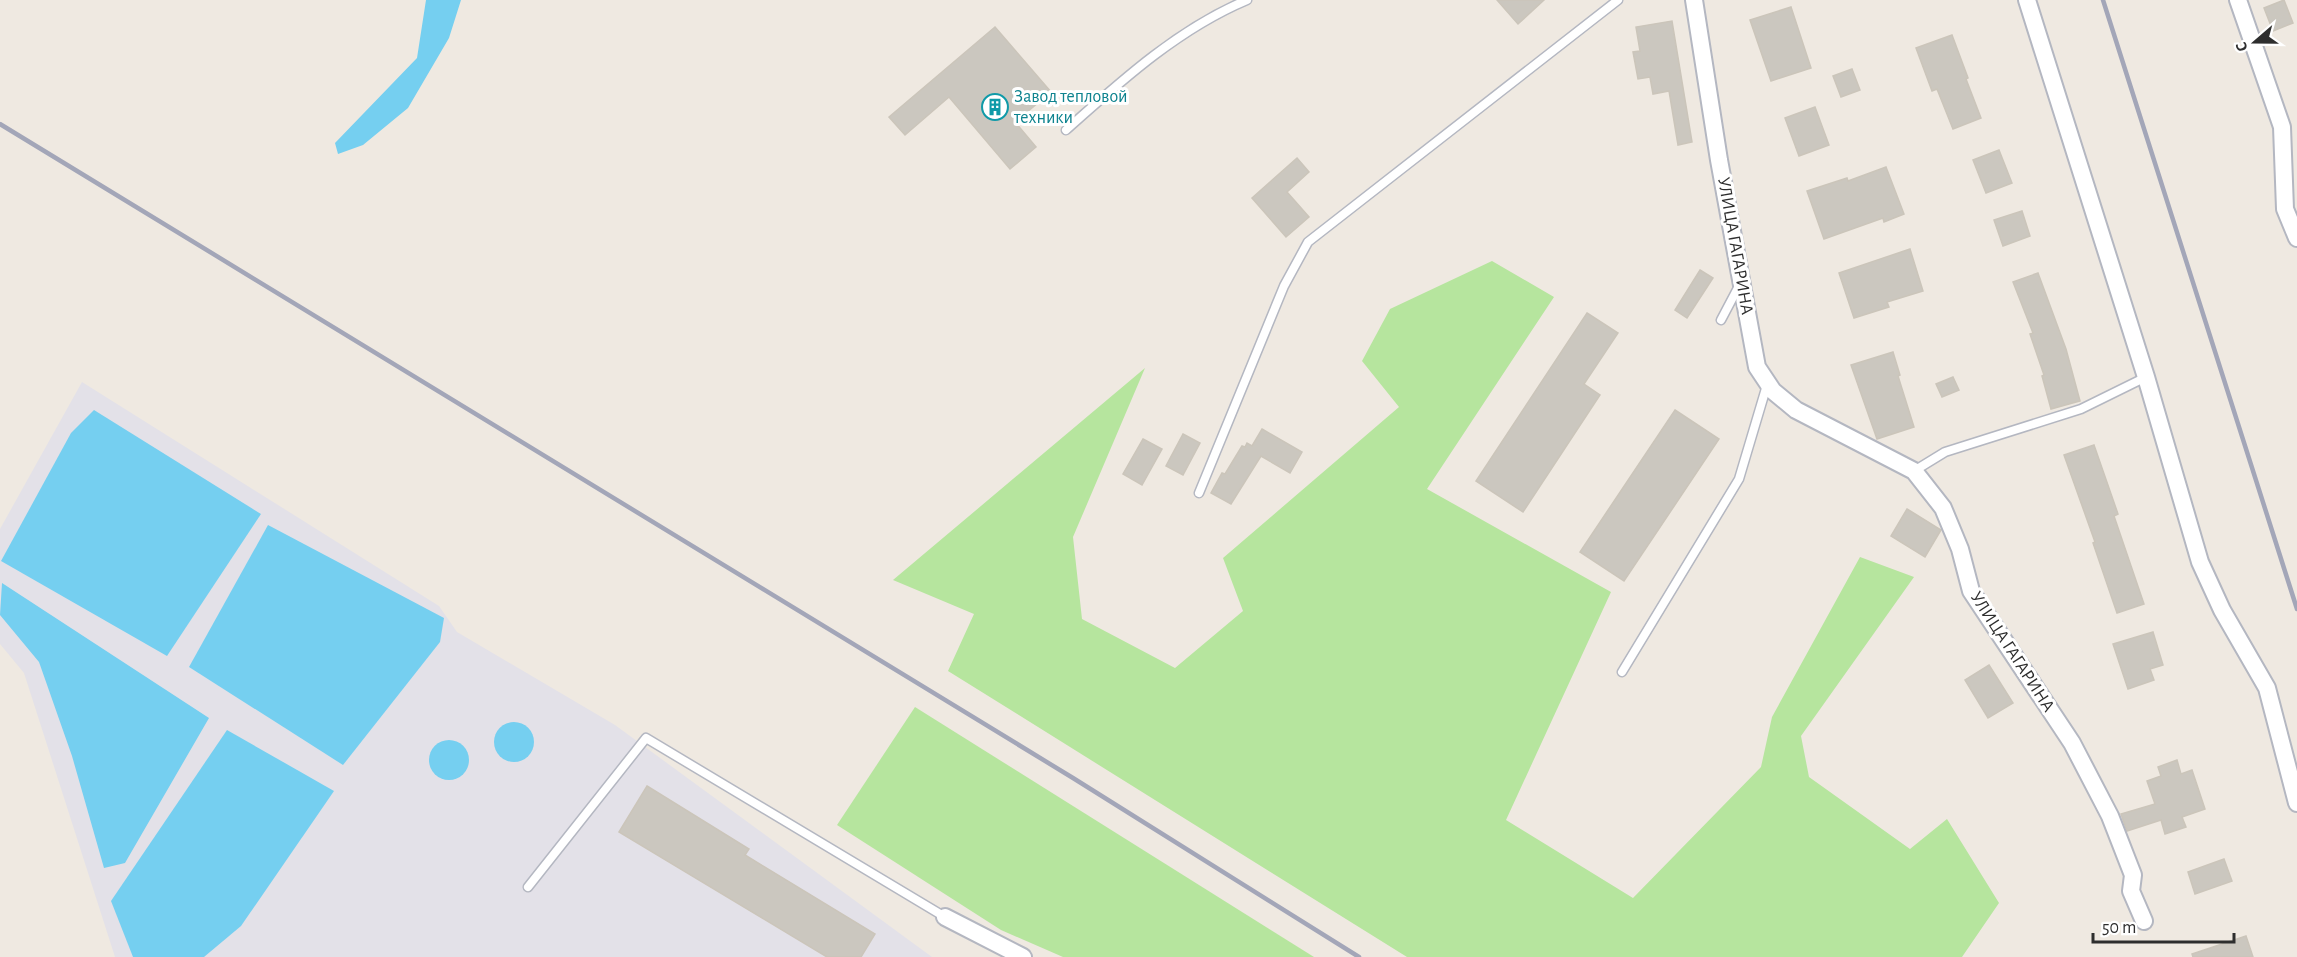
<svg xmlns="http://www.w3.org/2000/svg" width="2297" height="957" viewBox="0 0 2297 957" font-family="'Alegreya Sans',sans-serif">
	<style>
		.industrial { fill: #e3e1e8 }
		.green { fill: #b6e59e }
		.water { fill: #75cff0 }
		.building { fill: #cbc7bf; stroke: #cbc5ba; stroke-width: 1.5 }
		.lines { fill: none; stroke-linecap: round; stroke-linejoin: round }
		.lane-casing { stroke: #b4b7c1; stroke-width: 11 }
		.street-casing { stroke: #b4b7c1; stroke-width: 20 }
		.lane { stroke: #fff; stroke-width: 8 }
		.street { stroke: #fff; stroke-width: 16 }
		.rail { stroke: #a3a6b8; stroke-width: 4.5 }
		.labels { text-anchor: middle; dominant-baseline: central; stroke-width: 6; stroke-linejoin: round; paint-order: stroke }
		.culture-label { font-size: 18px; fill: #0d838f; stroke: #fff; text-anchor: start }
		.street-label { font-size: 18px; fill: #2e2e2e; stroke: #fff }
	</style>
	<rect width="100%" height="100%" fill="#efe9e1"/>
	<!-- industrial -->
	<path class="industrial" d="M82 382 439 606 457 632 615 725 932 957H115L24 673 0 644V529Z"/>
	<!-- green -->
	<g class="green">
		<path d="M1492 261 1554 297 1427 489 1611 592 1506 820 1633 898 1761 767 1772 717 1860 557 1914 577 1801 736 1809 777 1910 849 1947 819 1999 903 1962 957H1407L948 671 974 614 893 580 1145 368 1073 537 1082 619 1175 668 1243 611 1223 558 1399 407 1362 361 1390 309Z"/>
		<path d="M915 707 1314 957H1063L1001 930 837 825Z"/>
	</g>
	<!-- water -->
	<g class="water">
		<path d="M426 0H461L449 38 408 108 363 145 338 154 335 143 417 58Z"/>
		<path d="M94 410 261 514 167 656 1 561 71 433Z"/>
		<path d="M268 525 444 618 440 642 343 765 189 667Z"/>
		<path d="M2 583 209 718 125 863 104 868 72 756 39 662 0 615Z"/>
		<circle cx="514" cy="742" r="20"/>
		<path d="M227 730 334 791 241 926 204 957H133L111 901Z"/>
		<circle cx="449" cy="760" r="20"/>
	</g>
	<!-- building -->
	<g class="building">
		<path d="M1497 0H1544L1518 24Z"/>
		<path d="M2284 0 2293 23 2273 31 2264 8Z"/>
		<path d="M1791 7 1811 68 1771 81 1750 20Z"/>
		<path d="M1672 21 1692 142 1678 145 1669 91 1653 94 1650 77 1638 79 1633 52 1640 51 1636 27Z"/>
		<path d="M995 27 1051 92 1015 122 1036 147 1010 169 949 97 905 135 889 117Z"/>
		<path d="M1952 35 1968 78 1966 79 1981 118 1953 129 1937 89 1932 91 1916 48Z"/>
		<path d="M1852 69 1860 90 1841 97 1833 76Z"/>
		<path d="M1815 107 1829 145 1799 156 1785 118Z"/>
		<path d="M1999 150 2012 183 1986 193 1973 160Z"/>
		<path d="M1297 158 1309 172 1287 192 1309 217 1286 237 1252 198Z"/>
		<path d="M1886 167 1904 214 1884 222 1883 218 1824 239 1807 191 1847 178 1848 181Z"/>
		<path d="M2022 211 2030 236 2003 246 1994 220Z"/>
		<path d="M1910 249 1923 291 1887 302 1889 307 1854 318 1839 273Z"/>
		<path d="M1700 270 1713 278 1687 318 1675 310Z"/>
		<path d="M2038 273 2066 349 2080 401 2051 409 2042 376 2044 375 2030 334 2033 333 2013 282Z"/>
		<path d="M1587 313 1618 333 1584 384 1600 395 1523 512 1476 481Z"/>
		<path d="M1893 352 1900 375 1898 376 1914 427 1877 439 1851 365Z"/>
		<path d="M1953 377 1959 390 1942 397 1936 384Z"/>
		<path d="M1675 410 1719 439 1624 581 1580 552Z"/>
		<path d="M1262 429 1302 452 1290 473 1261 456 1231 504 1211 493 1222 473 1225 474 1242 446 1245 447 1247 443 1252 446Z"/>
		<path d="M1183 434 1200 443 1183 475 1166 466Z"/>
		<path d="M1143 439 1162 449 1142 485 1123 474Z"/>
		<path d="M2094 445 2118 514 2114 516 2144 604 2117 613 2093 543 2095 542 2064 455Z"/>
		<path d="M1907 509 1941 530 1925 557 1891 536Z"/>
		<path d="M2153 632 2163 665 2150 669 2154 680 2128 689 2113 644Z"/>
		<path d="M1989 665 2013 703 1988 718 1965 680Z"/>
		<path d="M2177 760 2181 774 2192 770 2205 809 2182 817 2186 827 2165 834 2161 820 2127 831 2121 814 2155 804 2147 781 2161 776 2158 767Z"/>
		<path d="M647 786 749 849 745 855 875 934 861 957H827L619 832Z"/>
		<path d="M2224 859 2232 881 2195 894 2188 872Z"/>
		<path d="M2246 936 2253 957H2193L2192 954Z"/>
	</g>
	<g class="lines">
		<defs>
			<g id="lane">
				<path d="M1066 130C1121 81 1178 29 1247 0"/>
				<path d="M1721 320 1740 284"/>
				<path d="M1914 471 1945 452 2081 409 2146 377"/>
				<path d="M1199 493 1284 286 1308 242 1618 0"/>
				<path d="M1622 672 1739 479 1767 385"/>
				<path d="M528 887 646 738 945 917"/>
			</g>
			<g id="street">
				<path d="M1694 0 1719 160 1757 367 1773 391 1796 410 1914 471 1943 508 1960 549 1971 591 2072 743 2110 816 2133 875 2131 891 2144 921"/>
				<path d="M2027 0 2146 377 2200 562 2222 610 2267 688 2297 803"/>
				<path d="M2238 0 2282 127 2285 209 2297 238"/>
				<path d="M945 917 1023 957"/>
			</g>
		</defs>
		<!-- lane casing -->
		<use href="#lane" class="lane-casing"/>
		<!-- street casing -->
		<use href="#street" class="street-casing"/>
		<!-- lane -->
		<use href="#lane" class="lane"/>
		<!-- street -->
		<use href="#street" class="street"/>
		<!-- rail -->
		<g class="rail">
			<path d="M2103 0 2297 609"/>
			<path d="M0 124 1073 778 1359 957"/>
		</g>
	</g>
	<!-- icons -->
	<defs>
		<symbol id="building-ring" viewBox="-11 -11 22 22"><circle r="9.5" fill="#fff" stroke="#0f9aa8" stroke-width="1.5"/><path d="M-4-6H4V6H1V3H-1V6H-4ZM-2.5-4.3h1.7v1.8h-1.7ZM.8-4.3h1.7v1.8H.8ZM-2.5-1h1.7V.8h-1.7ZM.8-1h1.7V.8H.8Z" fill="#0f9aa8"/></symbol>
	</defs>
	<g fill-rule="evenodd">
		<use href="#building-ring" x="980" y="92" width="30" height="30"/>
	</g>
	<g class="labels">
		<!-- culture labels -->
		<g class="culture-label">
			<text x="1014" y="97">Завод тепловой<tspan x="1014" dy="21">техники</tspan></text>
		</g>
		<!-- street labels -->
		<g class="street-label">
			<text transform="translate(1735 246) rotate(80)">УЛИЦА ГАГАРИНА</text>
			<text transform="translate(2012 652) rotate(57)">УЛИЦА ГАГАРИНА</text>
		</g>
	</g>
	<!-- north arrow -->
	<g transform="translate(2255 42) rotate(250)" stroke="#ffffff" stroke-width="4.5" paint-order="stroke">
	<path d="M0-4.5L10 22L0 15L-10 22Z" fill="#2e2e2e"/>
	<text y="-9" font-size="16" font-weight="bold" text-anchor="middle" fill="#2e2e2e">С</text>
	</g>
	<!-- scale -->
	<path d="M2093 933v9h141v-9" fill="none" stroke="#2e2e2e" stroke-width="3"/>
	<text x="2102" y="933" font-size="18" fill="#2e2e2e" stroke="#ffffff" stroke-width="4.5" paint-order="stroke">50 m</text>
</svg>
